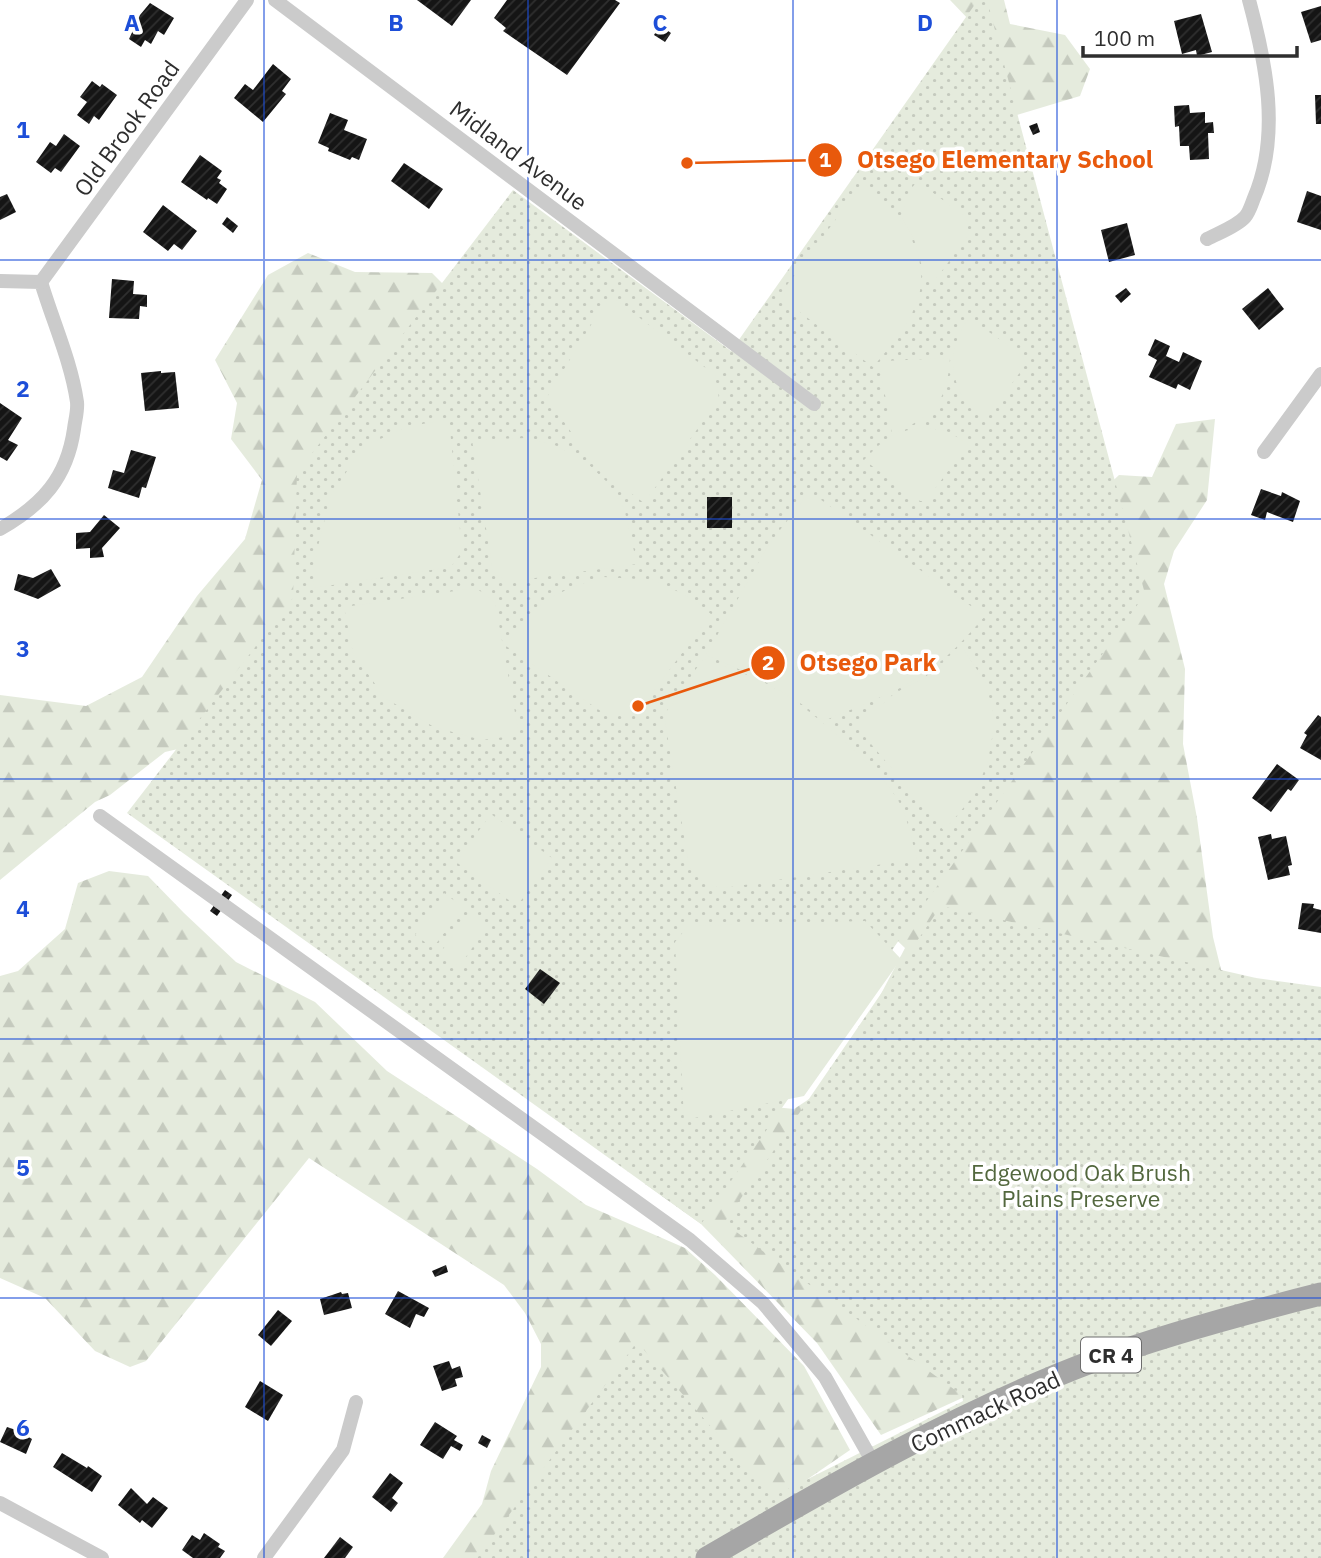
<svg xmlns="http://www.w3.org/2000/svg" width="1321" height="1558" viewBox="0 0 1321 1558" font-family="'IBM Plex Sans',sans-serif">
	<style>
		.forest { fill: url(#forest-firs) }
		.park { fill: url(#park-dots) }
		.pitch { fill: #e5ebdd }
		.building { fill: url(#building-hatch) }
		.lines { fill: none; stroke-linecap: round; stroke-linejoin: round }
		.street { stroke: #cbcbcb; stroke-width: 14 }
		.primary { stroke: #a6a6a6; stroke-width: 23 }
		.grid { fill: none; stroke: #1d4ed8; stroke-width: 2; stroke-opacity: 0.55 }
		.labels { text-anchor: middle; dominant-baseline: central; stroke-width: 7; stroke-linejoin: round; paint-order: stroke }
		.shield { fill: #fff; stroke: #6d6d6d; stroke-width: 2 }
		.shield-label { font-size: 21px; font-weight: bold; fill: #2e2e2e }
		.street-label { font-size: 23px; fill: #2e2e2e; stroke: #fff }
		.park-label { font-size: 23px; fill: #53683e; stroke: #fff }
		.grid-label { font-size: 23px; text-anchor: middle; font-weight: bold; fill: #1d4ed8; stroke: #fff; stroke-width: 7; stroke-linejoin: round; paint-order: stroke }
		.leader { fill: none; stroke: #e8590c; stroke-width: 2.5 }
		.callout-dot { fill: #e8590c; stroke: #fff; stroke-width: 2.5 }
		.mark-label { font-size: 21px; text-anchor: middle; font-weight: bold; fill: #fff }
		.callout-label { font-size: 24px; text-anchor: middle; font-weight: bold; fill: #e8590c; stroke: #fff; stroke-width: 7; stroke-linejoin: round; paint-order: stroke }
	</style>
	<defs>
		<pattern id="forest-firs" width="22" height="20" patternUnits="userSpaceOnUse" patternTransform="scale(1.75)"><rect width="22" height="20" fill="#e5ebdd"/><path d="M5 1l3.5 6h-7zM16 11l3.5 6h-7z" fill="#c5cabe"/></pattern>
		<pattern id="park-dots" width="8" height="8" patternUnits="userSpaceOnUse" patternTransform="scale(1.75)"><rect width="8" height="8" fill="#e5ebdd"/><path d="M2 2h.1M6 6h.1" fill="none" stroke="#c5cabe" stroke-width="1.8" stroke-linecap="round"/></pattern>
		<pattern id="building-hatch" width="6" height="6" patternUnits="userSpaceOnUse" patternTransform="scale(1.75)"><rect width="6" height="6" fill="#151515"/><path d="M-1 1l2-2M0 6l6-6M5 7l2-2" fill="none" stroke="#2f2f2f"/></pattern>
	</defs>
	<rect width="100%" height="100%" fill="#fff"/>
	<!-- forest -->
	<g class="forest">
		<path d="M950 0H1004L1010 24 1065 35 1090 69 1080 96 993 122 1100 493 1119 475 1152 477 1176 424 1215 419 1207 500 1174 551 1164 584 1185 669 1183 744 1197 818 1213 937 1233 1018 995 1383 881 1435 817 1343 701 1224 645 1184 674 1149 755 1105 794 1109 835 1082 905 948 861 906 971 22Z"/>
		<path d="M308 253 355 272 432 273 474 315 298 615 239 735 165 752 110 795 95 802 0 880V695L86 706 142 677 197 596 245 539 262 480 231 439 237 403 215 360 268 275Z"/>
		<path d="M109 871 148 876 184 913 236 962 315 1002 387 1071 537 1169 586 1205 685 1248 715 1275 804 1366 850 1450 693 1558H443L482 1504 491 1471 541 1367V1344L525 1313 504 1285 309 1158 146 1361 130 1367 95 1351 45 1298 0 1278V976L18 971 65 929 78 883Z"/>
	</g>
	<!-- park -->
	<g class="park">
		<path d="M978 0H987L1145 594 913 920 701 1224 127 813 293 598 297 473 513 190 731 351Z"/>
		<path d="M941 906 1256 978 1321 987V1558H477L637 1342 772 1497 963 1401 962 1395 724 1223Z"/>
	</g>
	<!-- pitch -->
	<g class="pitch">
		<path d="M917 181 966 217 969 234 933 283 923 270 914 239 902 218 906 196Z"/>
		<path d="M863 183C899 208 935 259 916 304 907 328 889 348 873 367L785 301 784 289Z"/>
		<path d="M612 297 715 375 719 399 644 503 608 476 588 457 547 397 597 315Z"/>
		<path d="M969 318 1022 355 1026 364 987 418C981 414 974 410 969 405 947 380 949 343 969 318Z"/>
		<path d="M950 358C947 404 933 416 892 434L880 367 884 361Z"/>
		<path d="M449 419 462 551 451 567 313 588 317 550 331 495 363 447 406 427Z"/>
		<path d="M925 427 949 432 968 444 926 501H920L864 460C887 436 892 432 925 427Z"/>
		<path d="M527 438 557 446 585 461 608 483 624 508 637 564 507 582 493 572 472 440Z"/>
		<path d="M817 497 985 616C966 638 943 663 918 678 889 696 855 707 824 721 788 691 749 673 706 655L769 544 805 498Z"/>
		<path d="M604 577 654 580 693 599 711 614 642 707C627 716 619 716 602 712L506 646C531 603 558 590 604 577Z"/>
		<path d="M476 588 495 602 519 735 482 740 434 727 385 698 353 653 344 607Z"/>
		<path d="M964 650 986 683 995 721 988 761 975 794 944 831 861 732V722L895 693 922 679Z"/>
		<path d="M703 659C728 668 755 676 778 690 809 708 889 775 902 808 909 824 912 842 917 859L724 888C707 887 698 880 689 866L664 715Z"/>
		<path d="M491 814 552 858 517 906 456 862Z"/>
		<path d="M444 893 463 907 433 948 415 935Z"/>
		<path d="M470 912 488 925 459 967 440 953Z"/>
		<path d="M865 921 901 959 804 1096 684 1120 675 942 688 926Z"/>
	</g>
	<!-- building -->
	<g class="building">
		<path d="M417 0H471L452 26Z"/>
		<path d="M507 0H615L620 3 567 75 503 31 506 28 494 18Z"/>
		<path d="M150 3 174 18 164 35 158 31 151 44 145 40 141 47 129 39 140 15Z"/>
		<path d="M1321 6V40L1311 43 1301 12Z"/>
		<path d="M1201 14 1212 52 1197 56 1196 50 1182 54 1174 21Z"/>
		<path d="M660 25 671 33 665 42 654 35Z"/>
		<path d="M273 64 291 79 282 91 286 94 263 122 234 98 245 84 253 90Z"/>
		<path d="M92 81 100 87 102 84 117 95 99 120 94 116 89 124 77 115 87 102 80 97Z"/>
		<path d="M1315 95H1321V124H1316Z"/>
		<path d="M1189 105 1190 113 1205 112V123L1213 122 1214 133H1208L1209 159 1190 160 1189 146H1180L1179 126 1175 127 1174 106Z"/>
		<path d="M330 113 348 120 344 130 367 139 359 160 352 157 350 160 328 151 329 148 318 143Z"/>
		<path d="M1037 123 1040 132 1033 135 1029 126Z"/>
		<path d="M64 134 80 146 61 172 55 168 51 173 36 162 50 142 56 146Z"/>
		<path d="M200 155 222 171 217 178 221 180 219 183 227 189 217 204 208 198 207 200 181 182Z"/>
		<path d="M404 163 443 189 429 209 391 181Z"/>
		<path d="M1307 191 1321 196V230L1297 222Z"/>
		<path d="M7 194 16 212 0 220V197Z"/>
		<path d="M163 205 197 231 182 250 174 244 168 251 143 232Z"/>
		<path d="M227 217 238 226 233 233 222 224Z"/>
		<path d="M1127 223 1135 255 1109 262 1101 230Z"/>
		<path d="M112 279 134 281 133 294 147 295V307L140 306 139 319 109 318Z"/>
		<path d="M1126 288 1131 294 1121 303 1115 296Z"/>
		<path d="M1268 288 1284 309 1259 330 1242 309Z"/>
		<path d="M1155 339 1170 346 1166 356 1179 362 1183 352 1202 361 1190 390 1178 384 1176 389 1149 377 1157 360 1148 355Z"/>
		<path d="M161 371V373L175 372 179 408 145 411 141 373Z"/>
		<path d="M0 403 22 418 8 440 18 445 7 461 0 457Z"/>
		<path d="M131 450 156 457 146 488 142 487 139 498 108 488 113 470 124 473Z"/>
		<path d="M1261 489 1281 496 1282 492 1300 501 1293 522 1267 512 1265 520 1251 515Z"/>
		<rect x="707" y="497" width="25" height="31"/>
		<path d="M104 515 120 528 102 548 104 557 90 558V548L76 549V533L90 532Z"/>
		<path d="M51 569 61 586 38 599 14 590 18 574 33 578Z"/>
		<path d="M1318 715 1321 717V760L1300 748 1307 735 1304 733Z"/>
		<path d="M1277 764 1299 780 1291 791 1288 789 1271 812 1252 798Z"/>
		<path d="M1271 834 1272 839 1286 836 1292 865 1288 866 1290 875 1268 880 1258 837Z"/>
		<path d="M225 890 232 895 217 916 210 911Z"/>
		<path d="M1302 903 1314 904 1313 908 1321 910V933L1298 929Z"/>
		<path d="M540 969 560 983 544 1004 525 989Z"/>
		<path d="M446 1265 448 1272 435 1277 432 1271Z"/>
		<path d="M398 1291 429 1308 424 1317 416 1314 410 1328 385 1314Z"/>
		<path d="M341 1292 342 1294 348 1293 352 1308 324 1315 320 1299Z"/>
		<path d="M278 1310 292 1321 271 1346 258 1335Z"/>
		<path d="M449 1361 452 1369 460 1366 463 1377 455 1379 457 1386 442 1391 433 1366Z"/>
		<path d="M260 1381 283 1395 268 1421 245 1407Z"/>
		<path d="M435 1422 457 1436 454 1440 463 1445 460 1451 451 1446 443 1459 420 1445Z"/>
		<path d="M7 1427 28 1434 27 1436 32 1439 26 1454 0 1442Z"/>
		<path d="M482 1435 491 1440 487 1448 478 1443Z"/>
		<path d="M62 1453 87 1468 88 1466 102 1476 92 1492 53 1467Z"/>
		<path d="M390 1473 403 1483 392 1498 398 1503 391 1512 372 1497Z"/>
		<path d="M131 1488 147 1504 153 1497 168 1508 152 1528 142 1520 140 1523 118 1505Z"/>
		<path d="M204 1533 220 1544 218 1547 225 1551 220 1558H193L182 1550 192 1535 200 1540Z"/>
		<path d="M340 1537 353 1547 345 1558H324Z"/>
	</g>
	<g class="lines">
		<!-- street -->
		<g class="street">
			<path d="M275 0 814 404"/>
			<path d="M1207 239C1218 233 1236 227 1245 217 1249 213 1252 203 1254 198 1281 135 1266 63 1249 0"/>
			<path d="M0 281 41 282C53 322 71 361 77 402 78 411 75 420 74 429 67 478 42 505 0 529"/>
			<path d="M41 282 247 0"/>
			<path d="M1264 452 1321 374"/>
			<path d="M100 816 690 1240 763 1303 825 1377 874 1464"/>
			<path d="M0 1503 102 1558"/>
			<path d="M264 1558 343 1450 356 1402"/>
		</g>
		<!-- primary -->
		<path class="primary" d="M707 1558C832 1485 960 1411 1096 1360 1170 1333 1245 1313 1321 1294"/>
	</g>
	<!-- grid -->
	<path class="grid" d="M264 0V1558M528 0V1558M793 0V1558M1057 0V1558M0 260H1321M0 519H1321M0 779H1321M0 1039H1321M0 1298H1321"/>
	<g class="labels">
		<!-- shield labels -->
		<rect class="shield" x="1081" y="1337.5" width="60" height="35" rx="5"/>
		<g class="shield-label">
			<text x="1111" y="1355">CR 4</text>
		</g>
		<!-- street labels -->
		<g class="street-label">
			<text transform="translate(126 128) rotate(-54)">Old Brook Road</text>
			<text transform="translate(519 155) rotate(37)">Midland Avenue</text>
			<text transform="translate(985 1411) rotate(-25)">Commack Road</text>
		</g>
		<!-- park labels -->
		<g class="park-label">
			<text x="1081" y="1172">Edgewood Oak Brush<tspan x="1081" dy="26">Plains Preserve</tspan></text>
		</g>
	</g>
	<g class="grid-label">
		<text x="132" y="31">A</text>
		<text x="396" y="31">B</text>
		<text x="660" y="31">C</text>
		<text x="925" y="31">D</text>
		<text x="23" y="138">1</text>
		<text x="23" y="397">2</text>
		<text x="23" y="657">3</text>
		<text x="23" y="917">4</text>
		<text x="23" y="1176">5</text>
		<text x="23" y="1436">6</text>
	</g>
	<!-- callouts -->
	<path class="leader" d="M687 163L825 160M638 706L768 663"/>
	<g class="callout-dot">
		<circle cx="687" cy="163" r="7"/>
		<circle cx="638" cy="706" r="7"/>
		<circle cx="825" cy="160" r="18"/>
		<circle cx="768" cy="663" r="18"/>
	</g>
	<g class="mark-label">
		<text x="825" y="167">1</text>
		<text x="768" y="670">2</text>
	</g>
	<g class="callout-label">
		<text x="1005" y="168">Otsego Elementary School</text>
		<text x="868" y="671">Otsego Park</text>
	</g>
	<!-- scale -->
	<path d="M1083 46v10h214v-10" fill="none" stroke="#2e2e2e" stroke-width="3.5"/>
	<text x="1094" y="46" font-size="21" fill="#2e2e2e" stroke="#ffffff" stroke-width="5" paint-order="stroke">100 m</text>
</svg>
